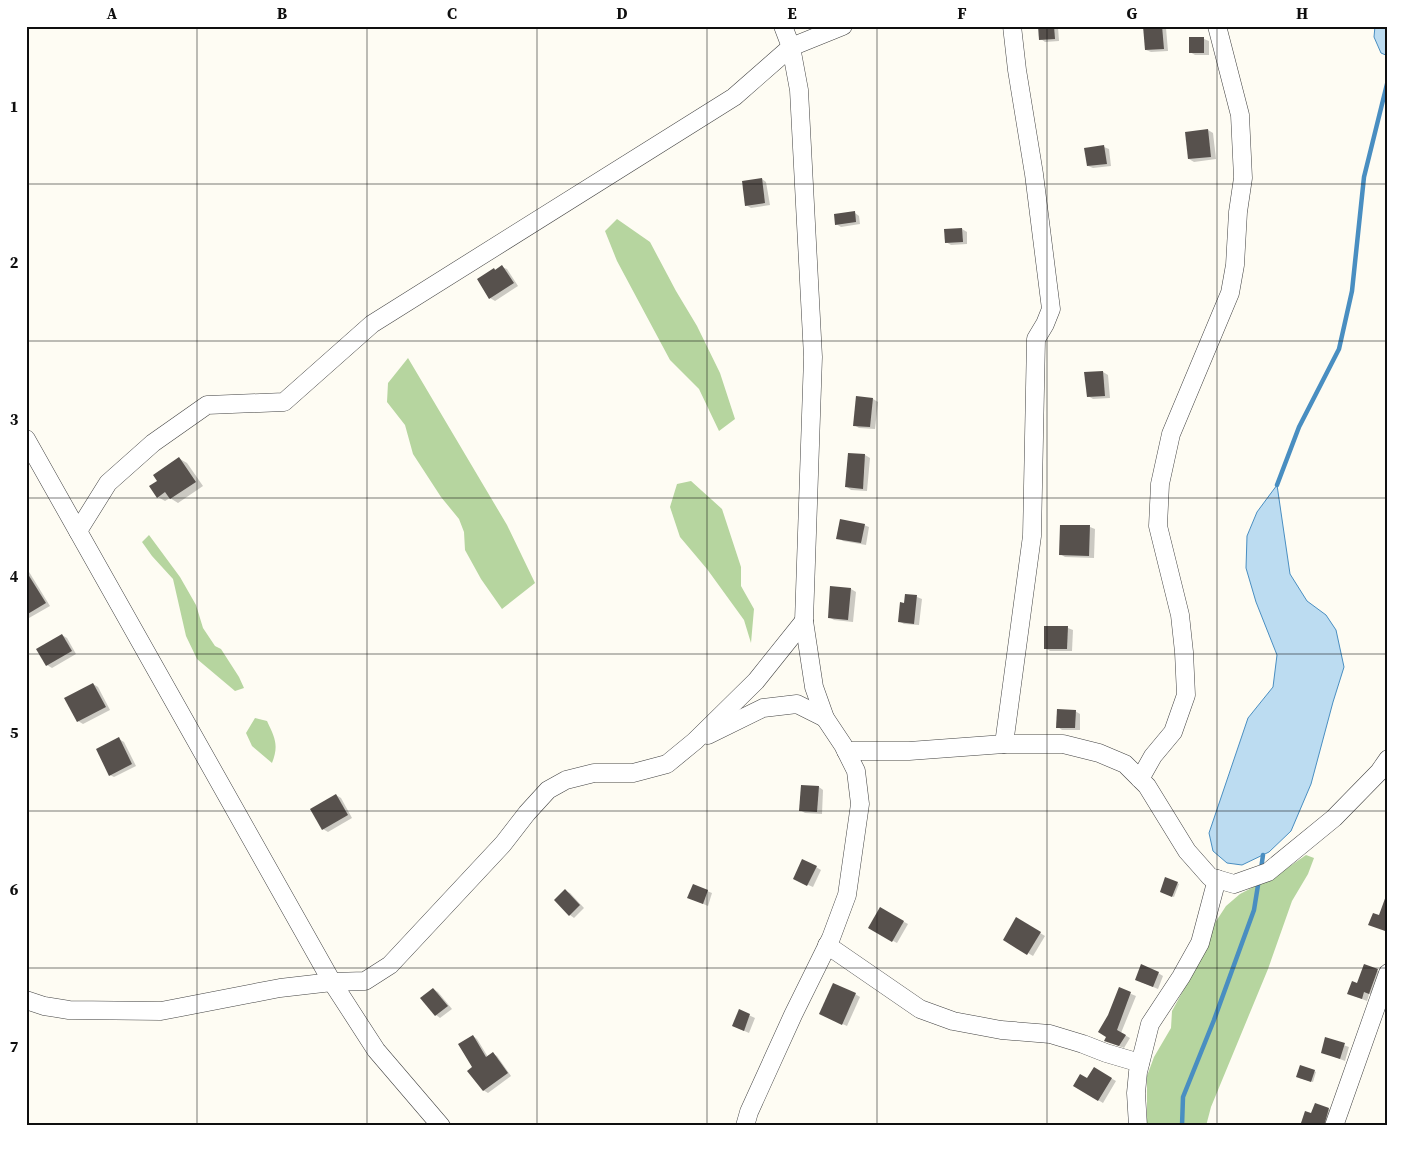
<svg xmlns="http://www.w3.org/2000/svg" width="1414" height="1152" viewBox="0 0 1414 1152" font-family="'Source Serif 4',serif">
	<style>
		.forest { fill: #b6d59f }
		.water { fill: #bcdcf1; stroke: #498ec1 }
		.shadow { fill: #0003 }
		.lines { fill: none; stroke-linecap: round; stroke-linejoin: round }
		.stream { stroke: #498ec1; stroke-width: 4.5 }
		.building { fill: #57514d }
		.minor-casing { stroke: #424242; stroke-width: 19 }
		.minor { stroke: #fff; stroke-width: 18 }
		.grid { fill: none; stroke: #0f0f0f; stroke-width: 1; stroke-opacity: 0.55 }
		.neatline { fill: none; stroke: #0f0f0f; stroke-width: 2 }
		.grid-label { font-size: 16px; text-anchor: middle; font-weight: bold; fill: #0f0f0f }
	</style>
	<rect width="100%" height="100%" fill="#fefcf3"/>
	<!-- forest -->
	<g class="forest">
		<path d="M617 219 650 242 676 291 697 326 720 373 735 419 719 431 699 389 670 360 617 261 605 231Z"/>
		<path d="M408 358 507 525 535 583 502 609 481 579 465 550 464 532 459 519 441 497 413 454 405 425 387 402 388 383Z"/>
		<path d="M691 481 722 509 741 567V586L754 609 751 643 744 620 707 569 680 537 670 507 677 484Z"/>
		<path d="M149 535 180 577 196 605 203 628 215 646 221 649 239 677 244 688 235 691 197 659 186 636 173 579 152 556 142 542Z"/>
		<path d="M255 718 267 721C275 738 279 745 272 763L252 746 246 733Z"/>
		<path d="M1306 855 1314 858 1308 874 1292 901 1268 969 1211 1107 1206 1126H1147V1076L1154 1057 1171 1028 1172 1011 1195 969 1209 932 1226 906 1240 894 1280 873Z"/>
	</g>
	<!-- water -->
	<g class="water">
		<path d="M1375 26H1388V56L1381 53 1374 37Z"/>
		<path d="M1277 485 1290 574 1307 601 1326 615 1336 630 1344 667 1333 702 1311 784 1291 831 1269 852 1242 865 1227 863 1213 851 1209 833 1248 718 1273 687 1277 655 1256 602 1246 568 1247 536 1257 512Z"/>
	</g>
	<!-- shadow -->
	<g class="shadow">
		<path d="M1039 26 1058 27 1059 41 1045 42 1041 39Z"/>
		<path d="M1152 26H1163L1166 28 1168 51 1151 52 1146 50Z"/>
		<path d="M1204 39 1209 41V55H1195L1190 52Z"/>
		<path d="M1208 130 1213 133 1216 159 1194 162 1189 159Z"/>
		<path d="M1104 147 1109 149 1111 166 1093 168 1088 166Z"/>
		<path d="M762 179 766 182 770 205 751 208 746 205Z"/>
		<path d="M855 213 859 216 860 224 841 227 836 224Z"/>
		<path d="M962 229 967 232V244L951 245 946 242Z"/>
		<path d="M502 267 507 269 518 286 495 301 490 298 494 269 496 270Z"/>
		<path d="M1103 372 1108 375 1110 398 1093 399 1088 396Z"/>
		<path d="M873 399 878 402 875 429 859 428 854 425Z"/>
		<path d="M849 454 865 455 870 458 867 491 851 490 847 487Z"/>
		<path d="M180 459 187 463 203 486 178 503 170 498 165 501 158 497 159 481Z"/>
		<path d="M864 525 869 527 866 545 843 541 838 538Z"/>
		<path d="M1090 527 1095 529 1094 558 1065 557 1060 554Z"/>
		<path d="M26 567 50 606 29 618 26 617Z"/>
		<path d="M851 589 856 592 853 622 834 620 829 617Z"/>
		<path d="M906 595 917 597 922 599 919 625 904 624 899 621 905 604Z"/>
		<path d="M1068 628 1073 630 1072 651H1050L1045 648Z"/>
		<path d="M62 635 67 638 76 654 52 668 47 665Z"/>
		<path d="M93 684 98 687 110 710 83 724 78 721Z"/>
		<path d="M1075 711 1080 714V730H1062L1058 727Z"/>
		<path d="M119 739 124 742 136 766 114 777 110 775Z"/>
		<path d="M819 787 823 790 822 814 805 813 800 810Z"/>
		<path d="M336 795 341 798 352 818 328 832 323 829Z"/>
		<path d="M816 867 821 870 813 887 799 881Z"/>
		<path d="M1177 883 1179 884 1174 897 1163 893Z"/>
		<path d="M565 891 570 893 584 908 574 918 570 915Z"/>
		<path d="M707 891 712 893 708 906 694 900Z"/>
		<path d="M880 909 908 924 897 943 869 928Z"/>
		<path d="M1017 919 1045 936 1033 956 1005 939Z"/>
		<path d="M1364 965 1383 973 1374 995 1369 994 1367 1001 1354 996Z"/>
		<path d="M1158 973 1163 976 1158 989 1141 982Z"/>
		<path d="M433 989 438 992 452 1009 440 1018 436 1015Z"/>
		<path d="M1119 989 1136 996 1121 1033 1130 1038 1124 1048 1111 1043 1109 1016Z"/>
		<path d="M855 994 860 997 847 1026 825 1016Z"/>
		<path d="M740 1011 755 1018 749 1033 733 1026Z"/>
		<path d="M473 1036 477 1039 488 1057 493 1054 497 1056 511 1076 488 1093 483 1090 474 1067Z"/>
		<path d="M1326 1039 1349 1047 1345 1061 1322 1052Z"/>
		<path d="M1095 1069 1116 1081 1103 1103 1075 1086 1088 1080Z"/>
		<path d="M1314 1071 1316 1072 1313 1082 1299 1078Z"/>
		<path d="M1329 1109 1333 1112 1330 1126H1305Z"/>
	</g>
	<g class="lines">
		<!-- stream -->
		<g class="stream">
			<path d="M1277 485 1299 427 1339 349 1352 291 1364 177 1388 80"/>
			<path d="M1261 869 1263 855"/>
			<path d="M1182 1126 1183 1097 1214 1020 1254 910 1259 879"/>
		</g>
	</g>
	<!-- building -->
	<g class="building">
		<path d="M1038 26H1054L1055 39 1039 40Z"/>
		<path d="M1143 26H1162L1164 49 1145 50Z"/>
		<rect x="1189" y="37" width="15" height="16"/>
		<path d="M1208 129 1211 157 1188 159 1185 132Z"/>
		<path d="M1104 145 1107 164 1087 166 1084 148Z"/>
		<path d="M762 178 765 203 745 206 742 181Z"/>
		<path d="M855 211 856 222 835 225 834 214Z"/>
		<path d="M962 228 963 242 945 243 944 229Z"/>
		<path d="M502 265 514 283 489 299 477 279 494 268 495 270Z"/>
		<path d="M1103 371 1105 396 1087 397 1084 372Z"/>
		<path d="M856 396 873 398 870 427 853 426Z"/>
		<path d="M848 453 865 454 863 489 845 487Z"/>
		<path d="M179 457 196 482 170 499 165 492 157 498 149 486 157 481 153 475Z"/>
		<path d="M840 519 865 524 861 543 836 539Z"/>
		<path d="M1060 525H1090L1089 556 1059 555Z"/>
		<path d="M26 571 46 603 26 615Z"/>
		<path d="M830 586 851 588 848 620 828 618Z"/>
		<path d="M905 594 917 595 914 624 898 622 900 602 904 603Z"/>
		<path d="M1044 626H1068L1067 649H1044Z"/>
		<path d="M62 634 72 651 46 666 36 649Z"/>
		<path d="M93 683 106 707 77 722 64 698Z"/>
		<path d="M1057 709 1076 710 1075 728H1056Z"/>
		<path d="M119 737 132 764 109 776 96 749Z"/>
		<path d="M801 785 819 786 817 812 799 811Z"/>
		<path d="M336 794 348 815 322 830 310 809Z"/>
		<path d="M802 859 817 866 807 886 793 879Z"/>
		<path d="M1165 877 1178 882 1172 897 1160 892Z"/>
		<path d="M693 884 708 890 703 904 687 898Z"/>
		<path d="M565 889 580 905 569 916 554 900Z"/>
		<path d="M1387 893H1388V932L1368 925 1373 913 1379 915Z"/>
		<path d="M880 907 904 921 892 942 868 928Z"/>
		<path d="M1016 917 1041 932 1027 955 1003 940Z"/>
		<path d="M1141 964 1159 972 1153 987 1135 980Z"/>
		<path d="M1364 964 1378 969 1369 994 1364 992 1362 999 1347 994 1352 981 1357 983Z"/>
		<path d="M833 983 856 993 842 1025 819 1014Z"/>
		<path d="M1119 987 1131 992 1117 1030 1126 1035 1119 1046 1104 1041 1106 1037 1098 1032 1108 1015Z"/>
		<path d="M433 988 448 1006 435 1016 420 998Z"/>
		<path d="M739 1009 750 1014 744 1031 732 1026Z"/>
		<path d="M473 1035 486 1057 493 1052 508 1073 483 1091 467 1071 472 1067 458 1044Z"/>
		<path d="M1325 1037 1345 1043 1340 1059 1321 1053Z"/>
		<path d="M1300 1065 1315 1070 1311 1082 1296 1077Z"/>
		<path d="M1094 1067 1112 1078 1098 1101 1073 1086 1080 1074 1087 1078Z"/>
		<path d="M1315 1103 1329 1108 1324 1126H1300L1305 1111 1311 1113Z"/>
	</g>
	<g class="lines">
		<defs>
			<g id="minor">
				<path d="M26 439 332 982 376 1050 441 1126"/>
				<path d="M78 531 108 483 153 443 207 405 284 402 372 324 734 97 791 47 843 26"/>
				<path d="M708 735 763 708 797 704 825 718"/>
				<path d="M1004 744 1032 536 1036 339 1045 324 1051 309 1034 174 1017 70 1012 26"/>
				<path d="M846 751H909L1004 744H1063L1099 753 1125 764 1147 786 1187 851 1210 877 1234 884 1268 872 1334 818 1379 772 1388 759"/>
				<path d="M1140 779 1153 756 1173 732 1186 695 1184 652 1180 615 1158 526 1160 484 1171 434 1230 293 1235 265 1238 212 1243 178 1240 115 1217 26"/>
				<path d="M827 945 920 1009 953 1021 1001 1030 1050 1034 1083 1044 1106 1053 1140 1063"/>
				<path d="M26 1000 44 1006 69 1010 161 1011 280 988 332 982 365 981 390 965 503 844 527 813 548 790 566 780 594 773H633L667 764 695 741 756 681 804 621"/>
				<path d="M745 1126 749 1112 793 1015 831 938 847 895 860 804 856 771 843 745 825 718 814 687 804 621 813 357 799 90 791 47 783 26"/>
				<path d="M1138 1126 1136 1093 1138 1072 1150 1024 1181 977 1200 943 1217 879"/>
				<path d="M1334 1126 1388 973"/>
			</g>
		</defs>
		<!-- minor casing -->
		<use href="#minor" class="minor-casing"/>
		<!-- minor -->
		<use href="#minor" class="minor"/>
	</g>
	<!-- grid -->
	<path class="grid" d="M197 26V1126M367 26V1126M537 26V1126M707 26V1126M877 26V1126M1047 26V1126M1217 26V1126M26 184H1388M26 341H1388M26 498H1388M26 654H1388M26 811H1388M26 968H1388"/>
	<!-- border -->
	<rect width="1414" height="1152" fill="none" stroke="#ffffff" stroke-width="55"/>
	<rect x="28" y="28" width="1358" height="1096" class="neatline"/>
	<g class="grid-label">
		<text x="112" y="19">A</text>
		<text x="282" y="19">B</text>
		<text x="452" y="19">C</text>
		<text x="622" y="19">D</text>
		<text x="792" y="19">E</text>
		<text x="962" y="19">F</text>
		<text x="1132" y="19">G</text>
		<text x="1302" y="19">H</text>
		<text x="14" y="112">1</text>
		<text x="14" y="268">2</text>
		<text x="14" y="425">3</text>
		<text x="14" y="582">4</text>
		<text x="14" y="738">5</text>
		<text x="14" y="895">6</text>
		<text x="14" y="1052">7</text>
	</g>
</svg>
